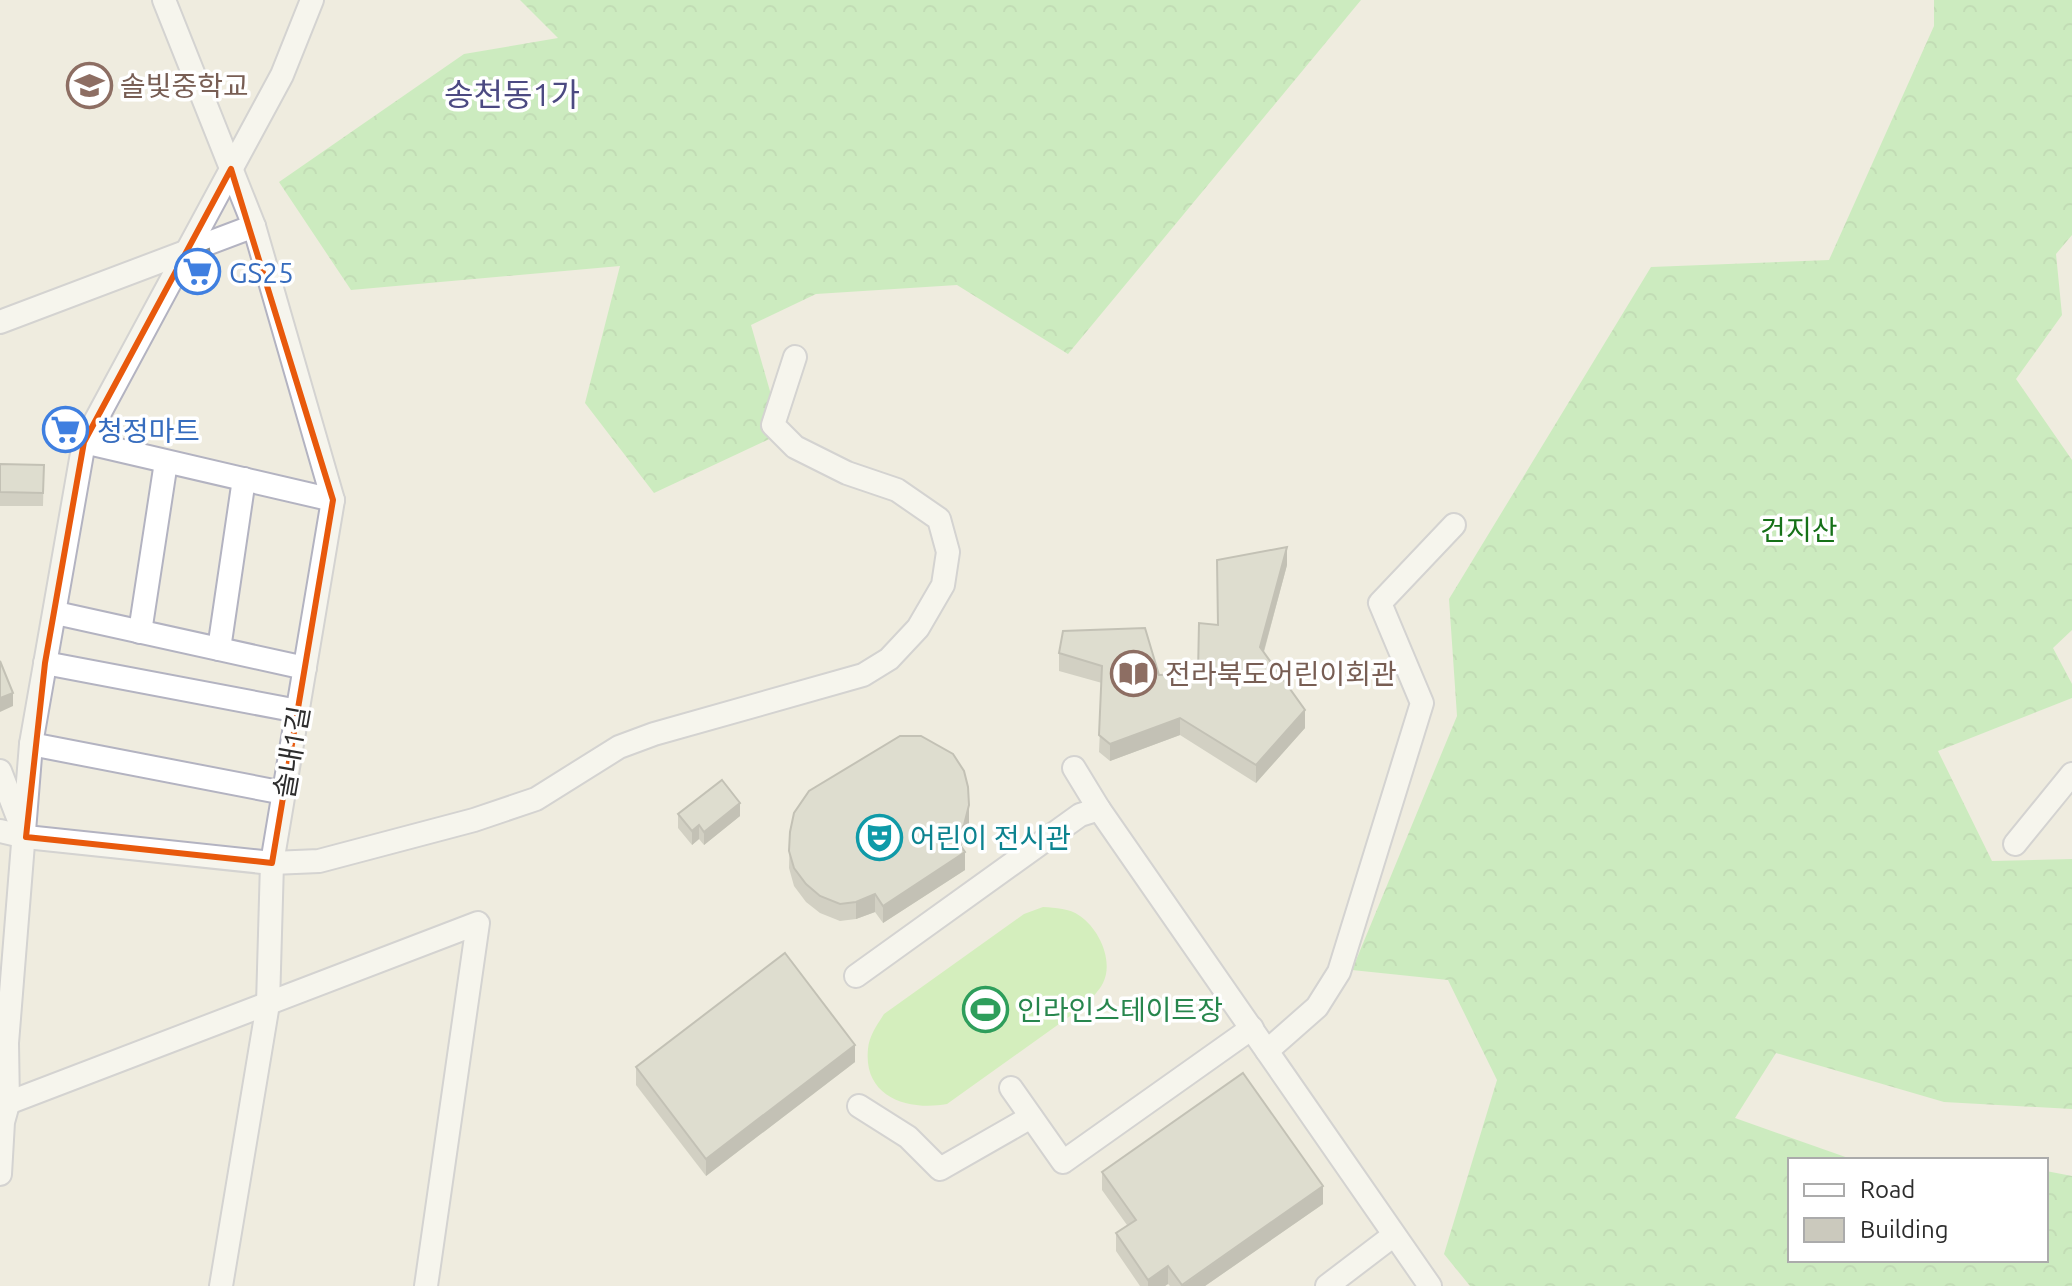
<svg xmlns="http://www.w3.org/2000/svg" width="2072" height="1286" viewBox="0 0 2072 1286" font-family="Ubuntu,'Noto Sans KR',sans-serif">
	<style>
		.forest { fill: url(#forest-crowns) }
		.pitch { fill: #b4f094 }
		.lines { fill: none; stroke-linecap: round; stroke-linejoin: round }
		.minor-casing { stroke: #b3b3c1; stroke-width: 26 }
		.minor { stroke: #fff; stroke-width: 22 }
		.wall { fill: #afada3 }
		.shaded-wall { fill: #8e8d84 }
		.building { fill: #cbc9bd; stroke: #8e8d84; stroke-width: 2 }
		.marked { fill: none; stroke: #e8590c; stroke-width: 6; stroke-linejoin: round }
		.labels { text-anchor: middle; dominant-baseline: central; stroke-width: 7; stroke-linejoin: round; paint-order: stroke }
		.education-label { font-size: 28px; fill: #785e54; stroke: #fff; text-anchor: start }
		.shop-label { font-size: 28px; fill: #366cbe; stroke: #fff; text-anchor: start }
		.park-label { font-size: 28px; fill: #167118; stroke: #fff }
		.street-label { font-size: 28px; fill: #2d2d2d; stroke: #fff }
		.culture-label { font-size: 28px; fill: #0d838f; stroke: #fff; text-anchor: start }
		.leisure-label { font-size: 28px; fill: #27864d; stroke: #fff; text-anchor: start }
		.quarter-label { font-size: 32px; fill: #4c4a82; stroke: #fff }
	</style>
	<defs>
		<pattern id="forest-crowns" width="20" height="18" patternUnits="userSpaceOnUse" patternTransform="scale(2)"><rect width="20" height="18" fill="#a2e999"/><path d="M2 6a3 3 0 1 1 6 0M12 15a3 3 0 1 1 6 0" fill="none" stroke="#8cc884"/></pattern>
	</defs>
	<rect width="100%" height="100%" fill="#efecdf"/>
	<!-- forest -->
	<g class="forest">
		<path d="M520 0H1361L1068 354 957 285 816 294 751 325 782 433 654 493 585 403 620 266 351 290 279 182 464 54 558 38Z"/>
		<path d="M1934 0H2072V235L2056 254 2062 315 2016 379 2072 460V630L2053 648 2072 684V698L1938 751 1992 861 2072 859V1109L1944 1102 1776 1053 1735 1118 1854 1160H1790V1260H2046V1171L2072 1176V1286H1470L1444 1254 1497 1080 1448 980 1352 970 1457 716 1449 599 1651 267 1829 260 1934 26Z"/>
	</g>
	<!-- pitch -->
	<path class="pitch" d="M1043 907C1056 908 1069 908 1080 916 1099 929 1114 961 1103 983 1099 991 1092 997 1087 1004L947 1104C908 1111 863 1097 868 1049 869 1036 877 1025 884 1014L1024 914Z"/>
	<g class="lines">
		<defs>
			<g id="minor">
				<path d="M164 0 254 226 333 500 272 863 268 1004 221 1286"/>
				<path d="M0 322 254 226"/>
				<path d="M84 442 333 500"/>
				<path d="M56 613 305 668"/>
				<path d="M140 632 166 462"/>
				<path d="M219 649 244 479"/>
				<path d="M45 663 298 711"/>
				<path d="M31 744 284 793"/>
				<path d="M0 771 22 828"/>
				<path d="M1099 809 1430 1286"/>
				<path d="M0 831 26 837 272 863 319 861 474 820 536 799 619 747 654 734 863 675 889 659 918 628 943 585 948 552 939 519 897 490 847 473 795 447 773 425 795 357"/>
				<path d="M2015 844 2072 774"/>
				<path d="M856 976 1080 815 1099 809 1074 768"/>
				<path d="M1267 1051 1317 1007 1339 972 1422 703 1380 603 1454 525"/>
				<path d="M1011 1088 1063 1162 1252 1028"/>
				<path d="M0 1106 478 923 426 1286"/>
				<path d="M859 1106 908 1137 940 1169 1031 1117"/>
				<path d="M0 1174 3 1122 8 1104 7 1043 31 744 84 442 282 75 312 0"/>
				<path d="M1327 1286 1394 1235"/>
			</g>
		</defs>
		<!-- minor casing -->
		<use href="#minor" class="minor-casing"/>
		<!-- minor -->
		<use href="#minor" class="minor"/>
	</g>
	<!-- wall -->
	<g class="wall">
		<path d="M188 270 213 277 196 284 188 279Z"/>
		<path d="M0 464 44 465 43 506H0Z"/>
		<path d="M1287 565 1264 652 1305 728 1256 783 1180 735 1110 761 1099 752 1102 683 1059 671V653L1159 675 1198 673 1218 625Z"/>
		<path d="M678 814 740 816 704 845 699 839 692 845 678 828Z"/>
		<path d="M969 823 964 842 961 846 965 870 883 923 875 912 856 919 840 921 820 913 806 902 794 886 789 868 790 832Z"/>
		<path d="M855 1062 706 1176 636 1085V1067Z"/>
		<path d="M1102 1172 1323 1204 1205 1286H1170L1168 1284 1165 1286H1140L1116 1251V1233L1127 1225 1102 1190Z"/>
	</g>
	<!-- shaded-wall -->
	<g class="shaded-wall">
		<path d="M213 268V277L196 284V275Z"/>
		<path d="M1287 547V565L1260 665V647Z"/>
		<path d="M13 693V706L0 712V698Z"/>
		<path d="M1305 710V728L1256 783V765Z"/>
		<path d="M1180 718V735L1110 761V744Z"/>
		<path d="M740 803V816L704 845V832Z"/>
		<path d="M969 805V823L964 842 954 854V836Z"/>
		<path d="M699 825V839L692 845V831Z"/>
		<path d="M965 852V870L883 923V906Z"/>
		<path d="M875 894V912L856 919V902Z"/>
		<path d="M855 1045V1062L706 1176V1159Z"/>
		<path d="M1323 1186V1204L1205 1286H1182Z"/>
		<path d="M1168 1266V1284L1165 1286H1148V1280Z"/>
	</g>
	<!-- building -->
	<g class="building">
		<path d="M209 249 213 268 196 275 188 270 197 254Z"/>
		<path d="M0 464 44 465 43 493 0 492Z"/>
		<path d="M1287 547 1260 647 1305 710 1256 765 1180 718 1110 744 1099 735 1102 666 1059 653 1063 631 1145 628 1159 675 1198 673 1199 623 1218 625 1217 560Z"/>
		<path d="M0 661 13 693 0 698Z"/>
		<path d="M900 736H921L953 754 964 771 968 787 969 805 964 825 954 836 965 852 883 906 875 894 856 902 840 904 820 896 806 884 794 868 789 851 790 832 794 813 809 791Z"/>
		<path d="M722 780 740 803 704 832 699 825 692 831 678 814Z"/>
		<path d="M785 953 855 1045 706 1159 636 1067Z"/>
		<path d="M1243 1073 1323 1186 1182 1285 1168 1266 1148 1280 1116 1233 1136 1220 1102 1172Z"/>
	</g>
	<!-- marked area -->
	<path d="M0 0H2072V1286H0ZM231 169 333 500 272 863 26 837 45 663 84 442Z" fill="#efecdf" fill-opacity=".55" fill-rule="evenodd"/>
	<path class="marked" d="M231 169 333 500 272 863 26 837 45 663 84 442Z"/>
	<!-- icons -->
	<defs>
		<symbol id="school-ring" viewBox="-11 -11 22 22"><circle r="9.5" fill="#fff" stroke="#8d6e63" stroke-width="1.5"/><path d="M0-5L7-2L0 1L-7-2ZM-4 1L0 2.5L4 1V4Q0 6-4 4Z" fill="#8d6e63"/></symbol>
		<symbol id="supermarket-ring" viewBox="-11 -11 22 22"><circle r="9.5" fill="#fff" stroke="#3f7fe0" stroke-width="1.5"/><path d="M-6-5.5h2.5l.6 2H6L4.5 2H-2.5L-4.4-4H-6ZM-1.5 3.2a1.3 1.3 0 1 0 .1 0ZM3 3.2a1.3 1.3 0 1 0 .1 0Z" fill="#3f7fe0"/></symbol>
		<symbol id="library-ring" viewBox="-11 -11 22 22"><circle r="9.5" fill="#fff" stroke="#8d6e63" stroke-width="1.5"/><path d="M-6-4Q-3-5.5-.7-3.5V5Q-3 3-6 4ZM6-4Q3-5.5 .7-3.5V5Q3 3 6 4Z" fill="#8d6e63"/></symbol>
		<symbol id="theatre-ring" viewBox="-11 -11 22 22"><circle r="9.5" fill="#fff" stroke="#0f9aa8" stroke-width="1.5"/><path d="M-5-5.5Q0-4 5-5.5V0Q5 5 0 6Q-5 5-5 0ZM-3.3-2.5H-1v1.5H-3.3ZM1-2.5H3.3v1.5H1ZM-2.8 1Q0 5.5 2.8 1Z" fill="#0f9aa8"/></symbol>
		<symbol id="stadium-ring" viewBox="-11 -11 22 22"><circle r="9.5" fill="#fff" stroke="#2e9e5b" stroke-width="1.5"/><path d="M0-5a6.5 5 0 1 0 0 10a6.5 5 0 1 0 0-10ZM-3.5-1.8h7v3.6h-7Z" fill="#2e9e5b"/></symbol>
	</defs>
	<g fill-rule="evenodd">
		<use href="#school-ring" x="64" y="60" width="51" height="51"/>
		<use href="#supermarket-ring" x="172" y="246" width="51" height="51"/>
		<use href="#supermarket-ring" x="40" y="404" width="51" height="51"/>
		<use href="#library-ring" x="1108" y="648" width="51" height="51"/>
		<use href="#theatre-ring" x="854" y="812" width="51" height="51"/>
		<use href="#stadium-ring" x="960" y="984" width="51" height="51"/>
	</g>
	<g class="labels">
		<!-- education labels -->
		<g class="education-label">
			<text x="120" y="85">솔빛중학교</text>
			<text x="1165" y="673">전라북도어린이회관</text>
		</g>
		<!-- shop labels -->
		<g class="shop-label">
			<text x="229" y="272">GS25</text>
			<text x="97" y="430">청정마트</text>
		</g>
		<!-- park labels -->
		<g class="park-label">
			<text x="1799" y="529">건지산</text>
		</g>
		<!-- street labels -->
		<g class="street-label">
			<text transform="translate(291 752) rotate(-80)">솔내1길</text>
		</g>
		<!-- culture labels -->
		<g class="culture-label">
			<text x="910" y="837">어린이 전시관</text>
		</g>
		<!-- leisure labels -->
		<g class="leisure-label">
			<text x="1017" y="1009">인라인스테이트장</text>
		</g>
		<!-- quarter labels -->
		<g class="quarter-label">
			<text x="512" y="94">송천동1가</text>
		</g>
	</g>
	<!-- legend -->
	<rect x="1788" y="1158" width="260" height="104" fill="#ffffff" stroke="#ababab" stroke-width="2"/>
	<rect x="1804" y="1184" width="40" height="12" fill="#ffffff" stroke="#ababab" stroke-width="2"/>
	<text x="1860" y="1198" font-size="24" fill="#2d2d2d">Road</text>
	<rect x="1804" y="1218" width="40" height="24" fill="#cbc9bd" stroke="#ababab" stroke-width="2"/>
	<text x="1860" y="1238" font-size="24" fill="#2d2d2d">Building</text>
</svg>
